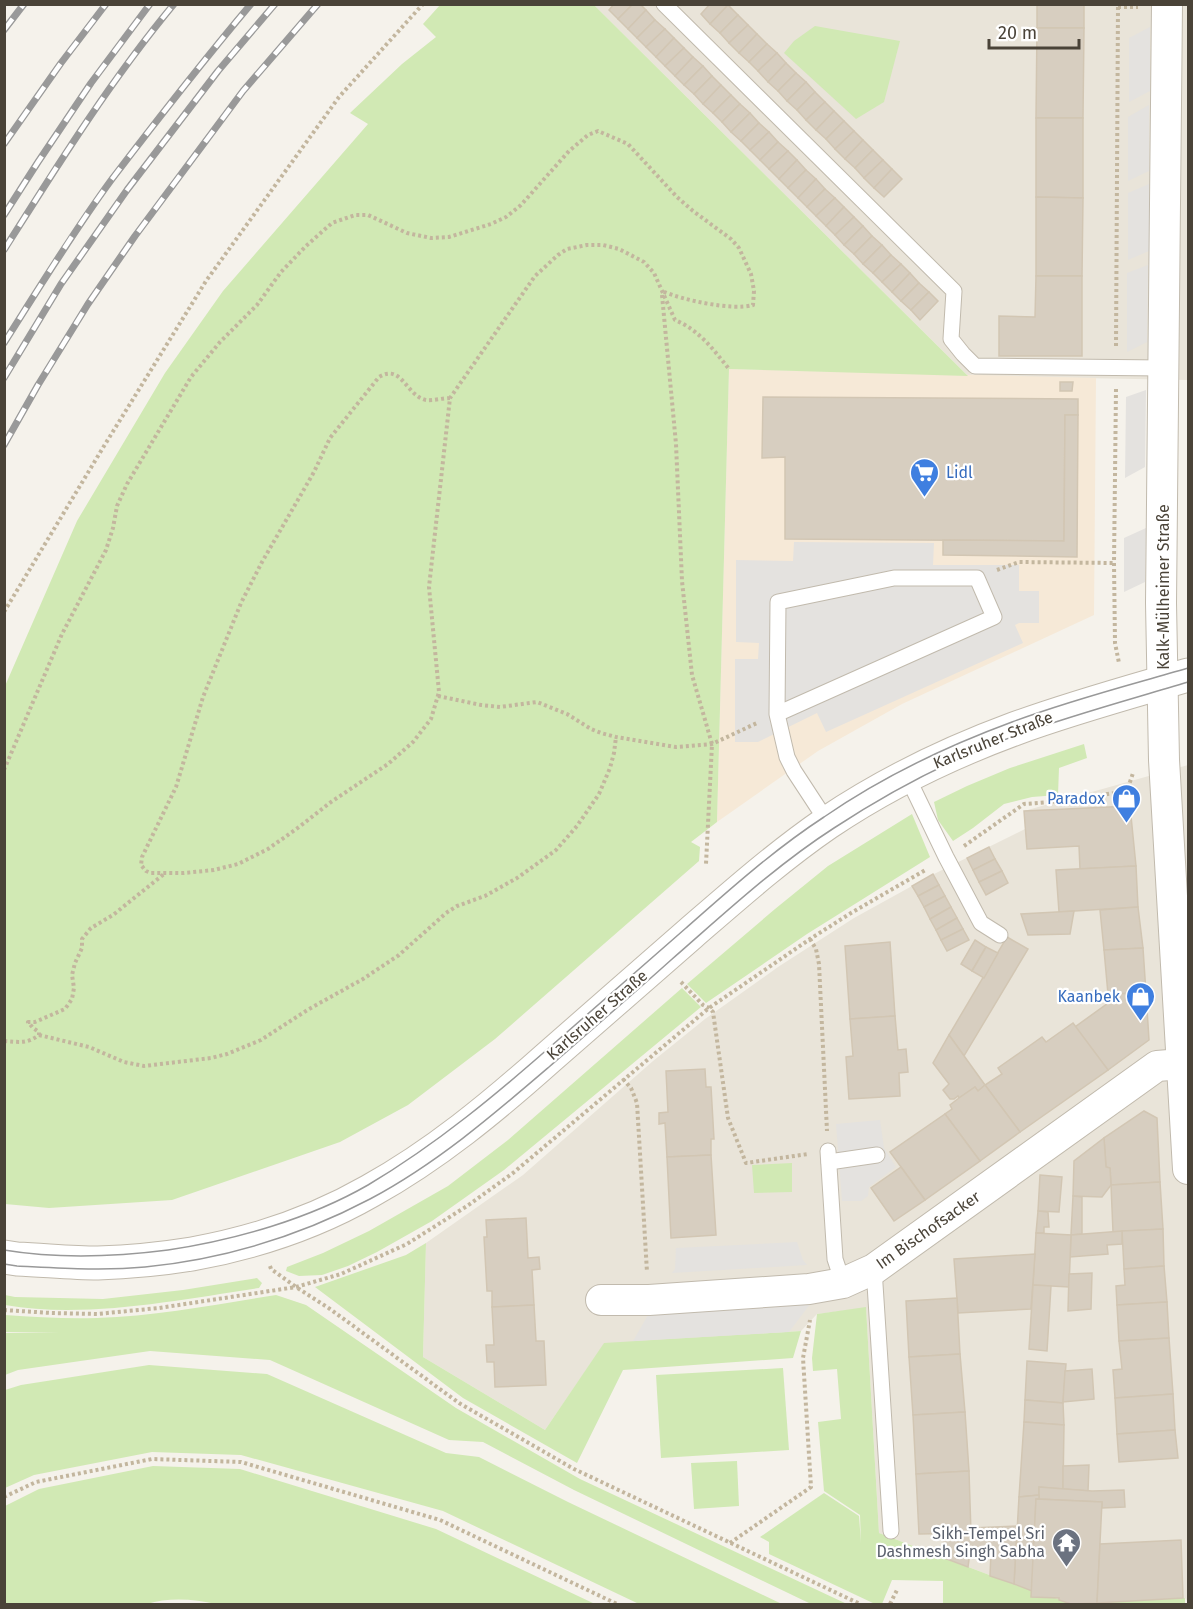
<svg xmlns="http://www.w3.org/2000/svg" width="1193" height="1609" viewBox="0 0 1193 1609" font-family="'Fira Sans',sans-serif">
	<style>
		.residential { fill: #e9e4d9 }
		.commercial { fill: #f6e9d7 }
		.green { fill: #d1e9b4 }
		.parking { fill: #e4e2df }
		.building { fill: #d7cec0; stroke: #d2c6b3; stroke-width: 1.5 }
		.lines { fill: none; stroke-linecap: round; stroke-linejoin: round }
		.service-casing { stroke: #c1baad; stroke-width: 17 }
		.minor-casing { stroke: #c1baad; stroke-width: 32 }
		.tertiary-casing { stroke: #c1baad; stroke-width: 35 }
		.path { stroke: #c3b69e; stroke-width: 4; stroke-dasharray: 3 3; stroke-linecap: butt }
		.service { stroke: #fff; stroke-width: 15 }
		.minor { stroke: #fff; stroke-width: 30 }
		.tertiary { stroke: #fff; stroke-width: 33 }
		.tram { stroke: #999; stroke-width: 1.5 }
		.rail-casing { stroke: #999; stroke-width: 7 }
		.rail { stroke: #fff; stroke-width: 4.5; stroke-dasharray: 14; stroke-linecap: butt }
		.labels { text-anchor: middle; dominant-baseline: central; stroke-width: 4.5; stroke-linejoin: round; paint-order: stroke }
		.shop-label { font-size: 16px; fill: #366cbe; stroke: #fff; text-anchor: end }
		.street-label { font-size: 16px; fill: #4a4338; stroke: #fff }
		.worship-label { font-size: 16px; fill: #5b616d; stroke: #fff; text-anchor: end }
	</style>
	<rect width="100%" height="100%" fill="#f5f2eb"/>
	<!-- residential -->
	<g class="residential">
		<path d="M596 4 1188 5V380L968 376 595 6Z"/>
		<path d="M1188 765V1602L1185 1598 1073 1604 1013 1584 879 1533 866 1308 817 1314 801 1331 604 1344 545 1430 423 1357 426 1243 523 1175 653 1061 705 1019 778 967 854 918 932 875 1025 829 1024 811Z"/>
	</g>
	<!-- commercial -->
	<path class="commercial" d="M729 369 1096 378 1094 615 902 704 818 751 717 822Z"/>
	<!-- green -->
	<g class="green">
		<path d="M440 5H596L595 6 968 376 729 369 717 822 691 842 700 847 699 861 495 1039 408 1105 340 1142 172 1200 49 1208 5 1204V686L77 521 165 373 223 291 368 124 350 113 402 64 436 37 423 24Z"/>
		<path d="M815 26 900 41 884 102 856 119 784 53 794 41Z"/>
		<path d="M1084 744 1087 758 1059 768 1058 795 1032 797 1004 804 973 828 953 841 938 820 934 802 967 786 1010 768Z"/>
		<path d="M912 814 930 857 807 934 706 1003 687 984 775 909 828 866Z"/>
		<path d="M682 988 701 1007 504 1170 432 1221 377 1252 348 1266 322 1275 299 1276 286 1271 287 1267 323 1253 369 1231 448 1186 508 1140Z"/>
		<path d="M792 1163V1192L754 1193 752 1165Z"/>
		<path d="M426 1243 423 1357 545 1430 604 1343 801 1331 793 1358 623 1370 577 1463 463 1398 315 1287 406 1255Z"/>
		<path d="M257 1278 262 1283 259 1288C178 1300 85 1319 5 1305V1295L15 1297 103 1299 183 1290Z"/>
		<path d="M276 1295 306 1305 456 1408 580 1479 847 1604H811L574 1490 483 1442 449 1440 270 1360 150 1351 18 1370 5 1375V1333H59L5 1332V1315C35 1317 66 1319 97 1318 157 1316 217 1304 276 1295Z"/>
		<path d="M866 1307 879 1533 1013 1584 1073 1604H943V1581L892 1580 882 1604H875L769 1554V1542L760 1537 824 1493 859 1516 861 1543 860 1515 824 1491 818 1422 841 1419 837 1369 813 1371 812 1358 817 1314Z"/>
		<path d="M149 1365 267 1374 446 1453 479 1457 568 1502 782 1604H639L443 1511 241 1455 152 1452 34 1475 5 1488V1390L21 1385Z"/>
		<path d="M783 1368 789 1450 661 1458 656 1375Z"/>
		<path d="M737 1461 739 1506 694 1509 691 1463Z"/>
		<path d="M153 1466 240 1469 436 1529 595 1604H216C195 1599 168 1597 147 1604H5V1506L39 1489Z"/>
		<path d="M1185 1598V1604H1073Z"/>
	</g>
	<!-- parking -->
	<g class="parking">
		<path d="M1150 27V91L1129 102V38Z"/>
		<path d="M1149 105V171L1128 181V117Z"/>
		<path d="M1149 184V251L1128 260V193Z"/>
		<path d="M1148 265 1147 342 1127 352V273Z"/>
		<path d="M1146 390 1145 467 1125 478 1126 397Z"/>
		<path d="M1146 528 1145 582 1124 592V538Z"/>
		<path d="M794 542 934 543 933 565H1019V591H1039V623H1019L1015 625 1023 643 826 732 817 713 758 742H735V659H758L759 643 736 642V560L793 561Z"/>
		<path d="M880 1120 884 1148 896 1167 869 1187 868 1196 861 1201H842L836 1124Z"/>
		<path d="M797 1242 803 1260 807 1265 672 1273 675 1269 676 1248Z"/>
		<path d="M811 1303 789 1332 633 1341 648 1315 657 1312Z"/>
	</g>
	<!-- building -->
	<g class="building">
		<path d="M614 4H633L618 19 609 10Z"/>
		<path d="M633 4H640L646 10 628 29 618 19Z"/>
		<path d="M710 4 728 5 710 24 701 14Z"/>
		<rect x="1037" y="4" width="47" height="24"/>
		<path d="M728 5 738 15 720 33 710 24Z"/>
		<path d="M646 10 655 20 637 38 628 29Z"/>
		<path d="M738 15 748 25 729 43 720 33Z"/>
		<path d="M655 20 665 29 646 47 637 38Z"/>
		<path d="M748 25 757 34 739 53 729 43Z"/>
		<path d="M1037 28H1084L1083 118H1036Z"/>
		<path d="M665 29 674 38 656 57 646 47Z"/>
		<path d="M757 34 767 44 749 62 739 53Z"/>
		<path d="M674 38 684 48 665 66 656 57Z"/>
		<path d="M767 44 777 53 758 71 749 62Z"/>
		<path d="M684 48 693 57 675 76 665 66Z"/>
		<path d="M777 53 786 63 768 82 758 71Z"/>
		<path d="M693 57 703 66 684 85 675 76Z"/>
		<path d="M786 63 796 73 778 91 768 82Z"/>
		<path d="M703 66 712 76 694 94 684 85Z"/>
		<path d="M796 73 806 82 787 101 778 91Z"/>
		<path d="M712 76 721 85 703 104 694 94Z"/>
		<path d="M806 82 815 92 797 110 787 101Z"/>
		<path d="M721 85 731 95 713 113 703 104Z"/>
		<path d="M815 92 825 102 806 120 797 110Z"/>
		<path d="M731 95 740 104 722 122 713 113Z"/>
		<path d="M825 102 834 111 816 130 806 120Z"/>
		<path d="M740 104 750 113 731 132 722 122Z"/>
		<path d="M834 111 844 121 826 139 816 130Z"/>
		<path d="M750 113 759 123 741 141 731 132Z"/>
		<path d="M1036 118H1083V198L1036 197Z"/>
		<path d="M844 121 854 131 835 149 826 139Z"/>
		<path d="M759 123 769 132 750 150 741 141Z"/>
		<path d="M854 131 863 140 845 159 835 149Z"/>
		<path d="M769 132 778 142 760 160 750 150Z"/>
		<path d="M863 140 873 150 855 168 845 159Z"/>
		<path d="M778 142 788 151 769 169 760 160Z"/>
		<path d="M873 150 883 160 864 178 855 168Z"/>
		<path d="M788 151 797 160 779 179 769 169Z"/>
		<path d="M797 160 806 170 788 188 779 179Z"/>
		<path d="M883 160 892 169 874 188 864 178Z"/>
		<path d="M892 169 902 179 884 197 874 188Z"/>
		<path d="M806 170 816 179 798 198 788 188Z"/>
		<path d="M816 179 825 189 807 207 798 198Z"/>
		<path d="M825 189 835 198 816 216 807 207Z"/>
		<path d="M1036 197 1083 198 1082 276H1036Z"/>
		<path d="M835 198 844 207 826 226 816 216Z"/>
		<path d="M844 207 854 217 835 235 826 226Z"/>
		<path d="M854 217 863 226 844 245 835 235Z"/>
		<path d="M863 226 872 236 854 254 844 245Z"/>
		<path d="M872 236 882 245 863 264 854 254Z"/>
		<path d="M882 245 891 255 873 273 863 264Z"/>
		<path d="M891 255 901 264 882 282 873 273Z"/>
		<path d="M901 264 910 273 892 292 882 282Z"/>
		<path d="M910 273 919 283 901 301 892 292Z"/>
		<path d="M1036 276H1082V356H999V316L1035 317Z"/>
		<path d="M919 283 929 292 911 310 901 301Z"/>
		<path d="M929 292 938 301 920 320 911 310Z"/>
		<path d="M1060 382H1073L1072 391H1060Z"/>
		<path d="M763 397 1078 399V415H1065L1064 541 785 539V457L762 458Z"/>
		<path d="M1065 415H1078L1077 557 943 555V540L1064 541Z"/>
		<path d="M1130 806 1136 866 1080 869 1079 846 1027 849 1024 811Z"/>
		<path d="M989 847 995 859 973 870 967 858Z"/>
		<path d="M995 859 1002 871 979 882 973 870Z"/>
		<path d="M1136 866 1138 907 1059 912 1056 870Z"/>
		<path d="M1002 871 1008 883 986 895 979 882Z"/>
		<path d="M933 874 939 885 918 896 912 886Z"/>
		<path d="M939 885 945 896 924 907 918 896Z"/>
		<path d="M945 896 951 907 930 919 924 907Z"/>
		<path d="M951 907 957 918 936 930 930 919Z"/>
		<path d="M1138 907 1143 948 1104 950 1100 910Z"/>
		<path d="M1074 911 1070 934 1028 935 1021 914Z"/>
		<path d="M957 918 963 929 941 940 936 930Z"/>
		<path d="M963 929 969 940 947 951 941 940Z"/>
		<path d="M1007 937 1028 949 964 1056 949 1035Z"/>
		<path d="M975 940 986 947 972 971 961 964Z"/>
		<path d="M890 942 895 1016 850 1019 845 946Z"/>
		<path d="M986 947 998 953 984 978 972 971Z"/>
		<path d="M1143 948 1146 993 1108 994 1104 950Z"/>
		<path d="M1146 993 1149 1040 1108 1070 1075 1027 1108 1003V994Z"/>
		<path d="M895 1016 898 1050 906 1049 908 1072 899 1073 900 1096 849 1099 846 1057 853 1056 850 1019Z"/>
		<path d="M1073 1023 1108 1070 1020 1132 985 1085 1002 1074 998 1068 1042 1037 1046 1042Z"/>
		<path d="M949 1035 985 1085 978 1091 975 1087 959 1098 958 1096 954 1099H950L943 1090 949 1084 933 1063Z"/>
		<path d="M705 1069 706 1087H711L714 1139H711V1155L667 1157 665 1123 659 1124V1113L668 1112 666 1071Z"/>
		<path d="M985 1085 1020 1132 980 1161 945 1114 952 1109 950 1105 959 1098 975 1087 978 1091Z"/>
		<path d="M1144 1111 1157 1118 1160 1182 1111 1185 1110 1168 1106 1167 1104 1138Z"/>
		<path d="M945 1114 980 1161 925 1200 890 1152Z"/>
		<path d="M1104 1138 1106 1167 1110 1168 1111 1185 1102 1197 1073 1196 1074 1161Z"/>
		<path d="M711 1155 716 1235 671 1238 667 1157Z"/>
		<path d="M901 1167 925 1200 894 1221 871 1188Z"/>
		<path d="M1040 1175 1062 1177 1059 1212 1038 1211Z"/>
		<path d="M1160 1182 1163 1229 1113 1232 1111 1185Z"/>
		<path d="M1073 1196 1082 1197V1234L1071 1235Z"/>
		<path d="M1038 1211 1048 1212 1049 1227H1044V1233H1036Z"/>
		<path d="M526 1218 528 1258 539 1257 540 1269 532 1270 534 1305 492 1307V1291H487L484 1237H487L486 1220Z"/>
		<path d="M1163 1229 1164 1266 1124 1269 1122 1231Z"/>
		<path d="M1122 1231V1244L1107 1245 1108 1254 1070 1257 1071 1235Z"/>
		<path d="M1036 1233 1071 1235 1069 1287 1033 1285Z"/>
		<path d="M1035 1254 1031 1309 958 1313 954 1259Z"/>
		<path d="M1164 1266 1167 1302 1117 1305 1116 1286 1125 1285 1124 1269Z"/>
		<path d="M1092 1273 1091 1309 1068 1311 1069 1274Z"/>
		<path d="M1033 1285 1051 1286 1047 1351 1029 1349Z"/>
		<path d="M957 1298 960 1354 909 1357 906 1301Z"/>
		<path d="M1167 1302 1169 1338 1119 1341 1117 1305Z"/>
		<path d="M534 1305 536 1341H544L546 1385 495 1387 494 1362H487L486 1345H494L492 1307Z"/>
		<path d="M1169 1338 1173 1394 1115 1398 1113 1370 1122 1369 1119 1341Z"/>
		<path d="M960 1354 965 1412 913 1415 909 1357Z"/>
		<path d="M1027 1361 1066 1364 1063 1403 1025 1400Z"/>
		<path d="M1092 1369 1094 1399 1063 1402 1065 1371Z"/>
		<path d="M1173 1394 1175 1430 1117 1434 1115 1398Z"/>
		<path d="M1025 1400 1063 1403 1064 1425 1024 1422Z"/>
		<path d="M965 1412 969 1471 916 1474 913 1415Z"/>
		<path d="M1024 1422 1064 1425 1063 1489 1039 1487V1495L1019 1497Z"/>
		<path d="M1175 1430 1178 1458 1119 1462 1117 1434Z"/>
		<path d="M1089 1465 1088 1491 1063 1489V1466Z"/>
		<path d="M969 1471 971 1533 919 1534 916 1474Z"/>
		<path d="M1039 1487 1092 1491 1124 1490 1125 1507 1102 1508V1502L1039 1499Z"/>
		<path d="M1039 1495V1499H1036L1032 1591 1014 1584 1019 1497Z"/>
		<path d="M1036 1499 1102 1502 1097 1603 1071 1604 1059 1600V1598L1031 1597Z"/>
		<path d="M1017 1526 1014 1584 990 1576 991 1552H970L968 1567 944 1558 943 1533H971V1528Z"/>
		<path d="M1181 1540 1183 1598 1097 1603 1100 1544Z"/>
	</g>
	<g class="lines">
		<defs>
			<g id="service">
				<path d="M664 4 954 291 951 339 963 354 975 366 1164 368"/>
				<path d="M777 714 994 617 977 578H894L778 602 777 714 787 757 794 771 828 823"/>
				<path d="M907 776 946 857 981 923 1000 935"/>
				<path d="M828 1151 835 1259 843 1283"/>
				<path d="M829 1162 877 1155"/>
				<path d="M874 1269 891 1531"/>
			</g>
			<g id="minor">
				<path d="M1167 4 1161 603 1164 760 1188 1169"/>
				<path d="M601 1300H649L809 1289 843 1283 874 1269 1157 1066 1182 1064"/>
			</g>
			<path id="tertiary" d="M4 1257 17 1259C44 1260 71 1263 98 1263 130 1262 161 1259 192 1254 253 1243 316 1222 370 1191 435 1155 493 1107 548 1058 596 1016 643 975 691 933 735 895 779 856 827 823 885 784 949 753 1014 729 1071 708 1130 692 1188 675"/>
		</defs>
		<!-- service casing -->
		<use href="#service" class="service-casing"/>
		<!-- minor casing -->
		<use href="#minor" class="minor-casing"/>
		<!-- tertiary casing -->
		<use href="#tertiary" class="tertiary-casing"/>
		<!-- path -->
		<g class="path">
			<path d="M1118 7H1138"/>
			<path d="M662 295 676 444 682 581 692 675 712 744 706 864"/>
			<path d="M1116 346 1118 4"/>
			<path d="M1116 389 1114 563 1115 643 1119 663"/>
			<path d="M450 398C443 398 432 401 426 400 406 396 402 363 379 377L330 438 314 472 262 562 241 603 203 697 176 787 142 857 141 865 146 871 151 873H184L214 870 238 864 268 849 299 827 331 802 388 764 413 742 431 719 439 692 429 587 450 398 535 276 558 255 567 249 587 245H603L619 249 644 262 654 273 675 320C699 330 713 349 729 369"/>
			<path d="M997 570 1019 562 1114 563"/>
			<path d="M4 612 104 446 206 281 339 97 423 4"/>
			<path d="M438 696 481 705 500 707 537 702 567 714 591 729 601 733 616 737 676 747 712 744 757 723"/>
			<path d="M4 770 62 634 106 550 113 528 117 506 127 484 191 377 220 342 257 305 281 272 306 246 332 223 355 215H368L407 233 431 238 449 237 491 224 506 217 521 205 569 151 588 135 598 131 628 144 677 197 693 211 731 239 739 248 751 274 754 291 753 305C733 311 682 300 662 291"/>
			<path d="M964 846 1024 804 1064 801 1127 791 1133 773"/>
			<path d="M810 939 816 949 819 964 827 1131"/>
			<path d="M681 982 703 1005 709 1008 713 1012 728 1118 746 1163 808 1154"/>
			<path d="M39 1035 89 1047 124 1062 144 1066 211 1058 227 1054 261 1040 309 1009 363 979 399 955 446 913 457 906 485 896 517 878 556 850 577 826 599 794 610 768 614 753 616 737"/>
			<path d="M4 1041C19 1042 27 1044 39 1035V1032L33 1028 28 1022H35L65 1009 72 999 74 988 72 975 75 963 82 948V939L91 928 113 915 164 874"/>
			<path d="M623 1079 631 1088 637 1103 647 1272"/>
			<path d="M270 1266 271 1269 296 1287 330 1309 459 1403 574 1469 860 1604"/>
			<path d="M4 1310 51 1313 97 1314 159 1308 296 1287 341 1274 407 1244 467 1206 513 1173 709 1008 810 939 851 913 927 869"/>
			<path d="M4 1497 36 1482 152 1459 241 1462 440 1520 617 1604"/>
			<path d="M730 1543 811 1487 803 1358 810 1320"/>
			<path d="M890 1604 898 1588"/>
		</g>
		<!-- service -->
		<use href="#service" class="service"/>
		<!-- minor -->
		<use href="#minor" class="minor"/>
		<!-- tertiary -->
		<use href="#tertiary" class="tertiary"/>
		<!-- tram -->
		<g class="tram">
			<path d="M4 1250C58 1259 114 1257 168 1250 235 1240 309 1219 368 1185 437 1144 498 1093 558 1040 600 1003 643 966 686 928 730 889 775 849 824 817 882 777 947 746 1012 722 1070 700 1130 685 1188 668"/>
			<path d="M4 1264 17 1266C59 1268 102 1271 145 1267 224 1259 300 1236 370 1199 436 1164 493 1115 549 1067 590 1031 631 996 671 960 724 914 775 866 834 828 892 790 955 757 1020 734 1076 714 1132 699 1188 682"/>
		</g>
		<defs>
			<g id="rail">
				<path d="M4 30 24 4"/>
				<path d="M4 144 61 63 106 4"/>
				<path d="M4 215 38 162 91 83 150 4"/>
				<path d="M4 250C57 166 110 81 174 4"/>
				<path d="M4 343C39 288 73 232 112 179 157 120 203 61 251 4"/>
				<path d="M4 378 61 284 127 190 218 71 275 4"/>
				<path d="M4 445 38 385 88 304 135 236 243 91 318 4"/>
			</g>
		</defs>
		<!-- rail casing -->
		<use href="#rail" class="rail-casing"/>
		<!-- rail -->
		<use href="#rail" class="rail"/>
	</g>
	<!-- icons -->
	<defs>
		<symbol id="supermarket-pin" viewBox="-11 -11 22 30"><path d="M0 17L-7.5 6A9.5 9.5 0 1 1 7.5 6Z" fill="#3f7fe0" stroke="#fff"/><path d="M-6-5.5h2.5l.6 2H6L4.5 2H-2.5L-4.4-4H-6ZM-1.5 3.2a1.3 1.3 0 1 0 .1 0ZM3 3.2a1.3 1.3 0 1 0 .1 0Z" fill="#fff"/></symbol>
		<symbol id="shop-pin" viewBox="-11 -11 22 30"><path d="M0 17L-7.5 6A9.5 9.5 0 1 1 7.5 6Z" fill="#3f7fe0" stroke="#fff"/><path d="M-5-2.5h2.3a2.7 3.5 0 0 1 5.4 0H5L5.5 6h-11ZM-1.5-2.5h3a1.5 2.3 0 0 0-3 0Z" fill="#fff"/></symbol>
		<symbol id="temple-pin" viewBox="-11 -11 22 30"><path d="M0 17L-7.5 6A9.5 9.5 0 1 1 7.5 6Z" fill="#6b7280" stroke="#fff"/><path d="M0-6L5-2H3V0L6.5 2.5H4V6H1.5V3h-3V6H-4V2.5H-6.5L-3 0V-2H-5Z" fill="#fff"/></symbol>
	</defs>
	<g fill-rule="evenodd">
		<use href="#supermarket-pin" x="908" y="456" width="33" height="45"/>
		<use href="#shop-pin" x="1110" y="782" width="33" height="45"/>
		<use href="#shop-pin" x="1124" y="980" width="33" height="45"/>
		<use href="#temple-pin" x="1050" y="1526" width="33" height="45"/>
	</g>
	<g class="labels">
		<!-- shop labels -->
		<g class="shop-label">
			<text x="946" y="472" text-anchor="start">Lidl</text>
			<text x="1105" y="798">Paradox</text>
			<text x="1120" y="996">Kaanbek</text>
		</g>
		<!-- street labels -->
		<g class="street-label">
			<text transform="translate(1163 587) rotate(-90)">Kalk-Mülheimer Straße</text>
			<text transform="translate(993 740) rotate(-22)">Karlsruher Straße</text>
			<text transform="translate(597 1015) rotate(-41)">Karlsruher Straße</text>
			<text transform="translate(928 1230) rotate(-35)">Im Bischofsacker</text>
		</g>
		<!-- worship labels -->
		<g class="worship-label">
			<text x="1045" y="1533">Sikh-Tempel Sri<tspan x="1045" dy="18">Dashmesh Singh Sabha</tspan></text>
		</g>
	</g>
	<!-- border -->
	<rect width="1193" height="1609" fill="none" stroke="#4a4338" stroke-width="12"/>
	<!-- scale -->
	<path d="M989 39v9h90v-9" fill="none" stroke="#4a4338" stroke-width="3"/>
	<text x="998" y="39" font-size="18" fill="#4a4338" stroke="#ffffff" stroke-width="4.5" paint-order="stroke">20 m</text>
</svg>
